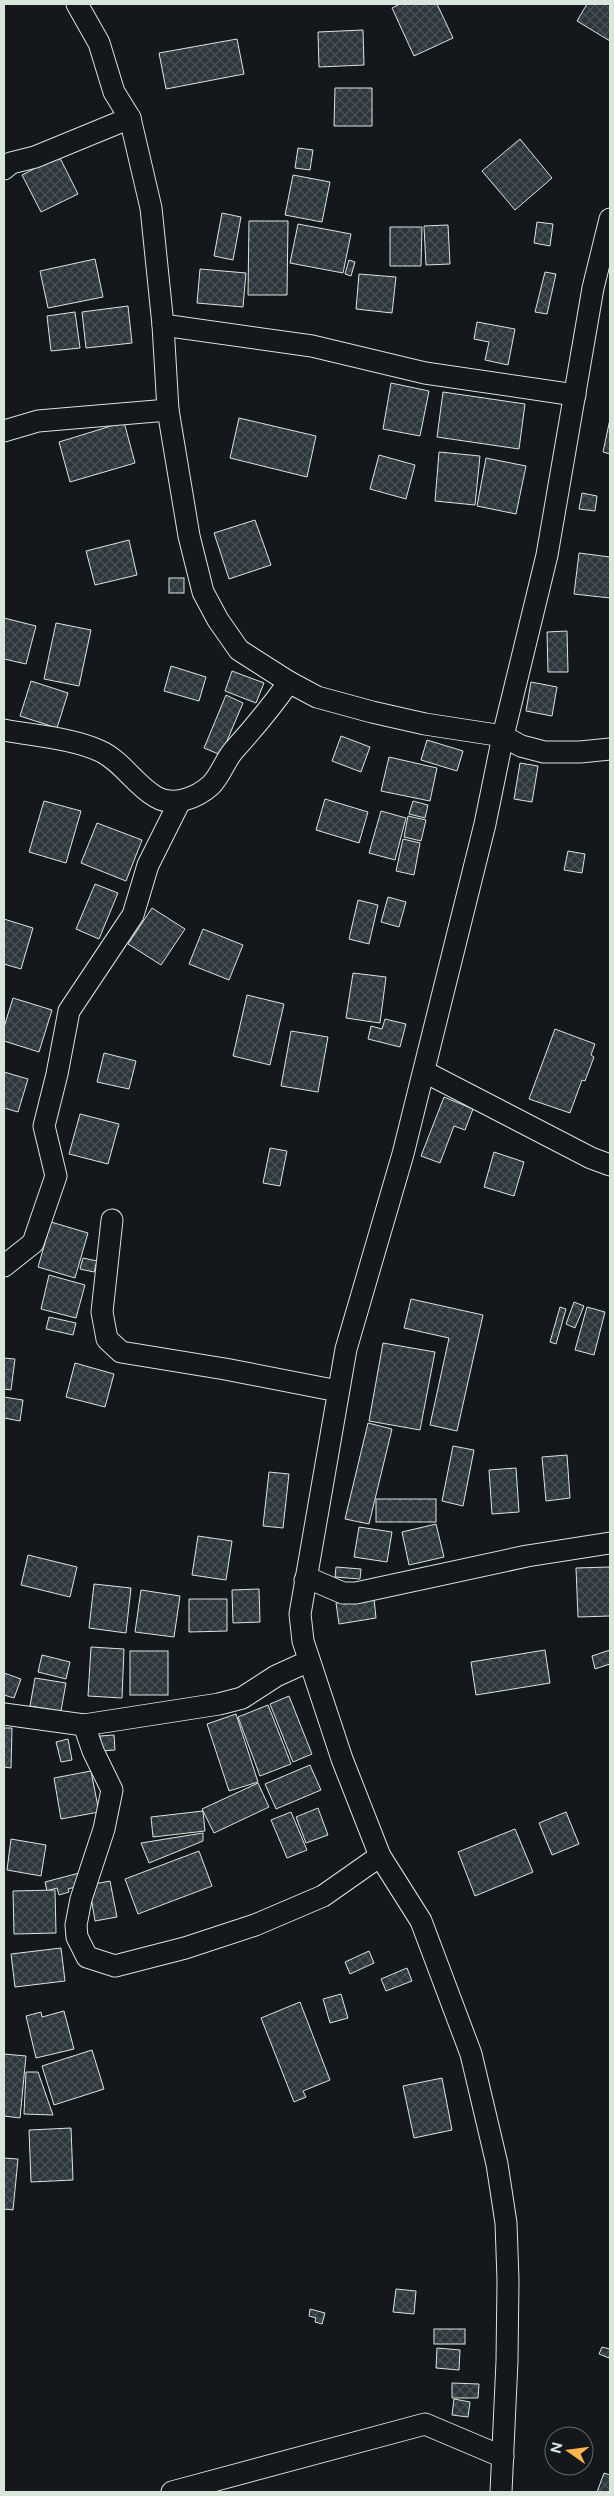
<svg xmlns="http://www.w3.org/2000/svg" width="614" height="2496" viewBox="0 0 614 2496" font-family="'Public Sans',sans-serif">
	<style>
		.building { fill: url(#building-cross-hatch); stroke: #d8e6dc }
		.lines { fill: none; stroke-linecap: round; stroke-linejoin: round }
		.minor-casing { stroke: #d8e6dc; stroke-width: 23 }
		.minor { stroke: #14181c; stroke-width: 21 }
	</style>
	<defs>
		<pattern id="building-cross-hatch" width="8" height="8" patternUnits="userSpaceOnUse" patternTransform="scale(1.25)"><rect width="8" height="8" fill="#2c363c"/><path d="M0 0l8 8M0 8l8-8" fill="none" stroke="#4a5358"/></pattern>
	</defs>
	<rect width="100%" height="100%" fill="#14181c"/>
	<!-- building -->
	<g class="building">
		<path d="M400 4H437L453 38 414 56 392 8Z"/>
		<path d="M587 4H610V41L577 21Z"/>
		<path d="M363 30 364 65 319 67 318 32Z"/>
		<path d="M237 39 244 74 166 89 159 53Z"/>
		<path d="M335 88H372V126H334Z"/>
		<path d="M520 139 552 178 515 210 482 171Z"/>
		<path d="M298 148 313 150 310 170 295 168Z"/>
		<path d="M59 156 78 194 41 212 22 175Z"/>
		<path d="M293 175 330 182 322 222 285 215Z"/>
		<path d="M222 213 241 217 233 260 214 256Z"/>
		<path d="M249 221H288L287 295H248Z"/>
		<path d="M537 222 553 224 550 246 534 243Z"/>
		<path d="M298 224 351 234 343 273 290 263Z"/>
		<path d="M448 225 450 264 426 265 424 226Z"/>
		<path d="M390 227H422L421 266H390Z"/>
		<path d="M95 259 103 297 48 308 40 271Z"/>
		<path d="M349 260 355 262 351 276 345 274Z"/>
		<path d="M200 269 246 273 243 307 197 303Z"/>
		<path d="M545 272 556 274 547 314 535 312Z"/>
		<path d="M359 274 396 277 392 313 356 309Z"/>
		<path d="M128 306 132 343 86 348 82 312Z"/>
		<path d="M75 312 80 348 51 351 47 316Z"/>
		<path d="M477 322 515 329 508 365 485 360 489 342 474 339Z"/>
		<path d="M391 383 429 391 420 436 383 429Z"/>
		<path d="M443 392 525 404 519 449 437 437Z"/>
		<path d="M239 418 316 436 307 477 230 458Z"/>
		<path d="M610 419V454L603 452Z"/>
		<path d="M124 422 135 463 70 482 59 442Z"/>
		<path d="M439 452 480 456 475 505 435 501Z"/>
		<path d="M379 455 415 465 406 499 370 489Z"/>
		<path d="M486 458 526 466 516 514 477 506Z"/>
		<path d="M582 493 597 496 595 511 579 509Z"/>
		<path d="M255 520 271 565 229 579 214 533Z"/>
		<path d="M129 540 137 575 95 585 86 551Z"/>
		<path d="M579 553 610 557V598L574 594Z"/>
		<rect x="169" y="578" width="15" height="15"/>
		<path d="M4 618 36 626 26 664 4 659Z"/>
		<path d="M56 623 91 630 79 686 44 679Z"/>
		<path d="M567 631 568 672H548L547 632Z"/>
		<path d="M171 666 206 677 199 701 164 691Z"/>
		<path d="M232 671 264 683 256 703 225 691Z"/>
		<path d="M31 681 68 693 57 728 20 716Z"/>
		<path d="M531 682 557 687 552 716 526 711Z"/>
		<path d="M226 695 243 703 221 755 204 748Z"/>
		<path d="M341 736 370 747 361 772 332 761Z"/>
		<path d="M427 740 463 751 457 771 421 760Z"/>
		<path d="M389 757 437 768 430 801 381 791Z"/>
		<path d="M520 763 538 766 532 802 514 799Z"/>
		<path d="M325 799 368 812 359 843 316 830Z"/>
		<path d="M44 801 81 811 66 863 29 852Z"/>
		<path d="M413 801 428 805 425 818 409 814Z"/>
		<path d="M381 811 406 818 395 860 369 853Z"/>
		<path d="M408 816 426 820 421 841 404 837Z"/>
		<path d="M97 823 142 840 126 881 81 863Z"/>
		<path d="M403 839 420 843 414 875 396 871Z"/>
		<path d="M568 851 585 854 582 873 564 870Z"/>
		<path d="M95 884 118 893 99 939 76 929Z"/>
		<path d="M388 897 406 902 399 927 381 922Z"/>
		<path d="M358 900 378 905 369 944 349 939Z"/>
		<path d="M152 908 185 929 161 965 128 944Z"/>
		<path d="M4 919 33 928 21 969 4 964Z"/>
		<path d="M203 929 243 945 229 980 189 964Z"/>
		<path d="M353 973 386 977 380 1023 346 1018Z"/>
		<path d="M247 995 284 1004 270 1065 233 1056Z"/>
		<path d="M13 998 52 1010 39 1052 4 1041V1027Z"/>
		<path d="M385 1019 406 1024 400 1047 368 1039 371 1026 382 1029Z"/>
		<path d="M555 1029 595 1044 591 1055 594 1057 585 1081 582 1080 570 1113 529 1099Z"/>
		<path d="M291 1031 328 1037 318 1092 281 1086Z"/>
		<path d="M104 1053 136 1061 129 1089 97 1082Z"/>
		<path d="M4 1072 28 1079 18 1112 4 1108Z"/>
		<path d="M444 1097 473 1109 465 1130 454 1126 440 1163 421 1156Z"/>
		<path d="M80 1114 119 1124 108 1164 69 1154Z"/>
		<path d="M270 1148 287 1151 280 1186 263 1183Z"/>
		<path d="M494 1152 524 1162 514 1196 484 1187Z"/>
		<path d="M51 1222 88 1233 75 1278 38 1267Z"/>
		<path d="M83 1258 97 1261 94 1272 80 1269Z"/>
		<path d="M49 1275 85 1285 76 1318 41 1309Z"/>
		<path d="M411 1299 483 1315 457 1431 430 1425 449 1338 404 1328Z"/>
		<path d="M574 1302 584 1306 575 1328 566 1324Z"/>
		<path d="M560 1307 566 1309 556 1344 550 1342Z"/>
		<path d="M587 1307 605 1312 594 1355 575 1350Z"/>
		<path d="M49 1317 76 1323 73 1335 46 1329Z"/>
		<path d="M383 1343 435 1352 420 1430 369 1421Z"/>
		<path d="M4 1358 15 1359 11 1390 4 1389Z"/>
		<path d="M75 1363 114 1374 105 1407 66 1397Z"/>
		<path d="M4 1397 23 1400 20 1421 4 1418Z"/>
		<path d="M368 1423 392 1429 369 1524 345 1519Z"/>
		<path d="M453 1446 474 1450 463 1506 442 1501Z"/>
		<path d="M567 1455 570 1498 546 1501 542 1457Z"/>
		<path d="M516 1468 519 1512 492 1514 489 1470Z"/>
		<path d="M269 1472 289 1474 283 1528 263 1526Z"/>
		<rect x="376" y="1499" width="60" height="23"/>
		<path d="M436 1524 444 1557 409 1565 402 1532Z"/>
		<path d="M359 1527 392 1532 387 1562 354 1557Z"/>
		<path d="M198 1536 232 1541 226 1580 192 1575Z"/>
		<path d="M28 1555 77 1567 70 1597 21 1585Z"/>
		<path d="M336 1567 361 1569 360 1579 335 1577Z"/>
		<path d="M610 1567V1616L578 1617 576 1568Z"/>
		<path d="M94 1584 131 1588 126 1633 89 1628Z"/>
		<path d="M259 1589 260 1622 233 1623 232 1590Z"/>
		<path d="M141 1590 180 1596 174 1637 135 1632Z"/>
		<path d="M374 1598 376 1618 339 1624 336 1603Z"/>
		<path d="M189 1599H227V1631L189 1632Z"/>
		<path d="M91 1647 124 1649 122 1698 88 1696Z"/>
		<path d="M545 1650 550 1683 476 1695 471 1662Z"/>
		<path d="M610 1650V1664L595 1669 592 1656Z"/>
		<rect x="130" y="1651" width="38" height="44"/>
		<path d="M42 1655 70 1662 66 1679 38 1672Z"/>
		<path d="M4 1673 21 1679 14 1698 4 1695Z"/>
		<path d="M35 1678 66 1683 61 1711 30 1706Z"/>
		<path d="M289 1696 312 1754 293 1762 270 1704Z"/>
		<path d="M268 1705 291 1764 260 1776 238 1717Z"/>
		<path d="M236 1714 258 1782 229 1791 207 1724Z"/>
		<path d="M4 1728H12L11 1768 4 1767Z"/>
		<path d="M114 1735 115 1750 100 1751V1736Z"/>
		<path d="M68 1739 72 1760 61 1762 56 1742Z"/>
		<path d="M310 1765 321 1790 276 1809 265 1784Z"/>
		<path d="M91 1771 99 1812 61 1819 54 1778Z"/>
		<path d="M258 1783 269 1807 214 1833 202 1809Z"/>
		<path d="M318 1808 328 1835 306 1843 296 1817Z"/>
		<path d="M203 1811 205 1831 153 1837 151 1817Z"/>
		<path d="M291 1812 307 1850 287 1858 271 1820Z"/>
		<path d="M566 1812 579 1844 552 1855 539 1823Z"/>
		<path d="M515 1829 533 1872 475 1896 458 1852Z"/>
		<path d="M203 1833V1841L149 1863 141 1843Z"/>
		<path d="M11 1839 46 1845 41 1876 7 1870Z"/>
		<path d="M199 1851 212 1886 138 1914 125 1879Z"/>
		<path d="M79 1873 82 1885 68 1889 69 1892 59 1895 57 1888 47 1891 45 1882Z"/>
		<path d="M110 1881 117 1917 95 1921 89 1885Z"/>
		<path d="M55 1890 56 1933 14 1934 13 1891Z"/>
		<path d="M61 1948 65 1981 15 1987 11 1954Z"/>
		<path d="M369 1951 374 1963 350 1974 345 1962Z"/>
		<path d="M407 1968 412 1981 386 1991 381 1979Z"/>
		<path d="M341 1994 348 2018 330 2023 323 1999Z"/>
		<path d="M300 2002 330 2080 303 2091 306 2097 294 2102 261 2018Z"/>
		<path d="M64 2011 74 2049 36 2058 26 2016 41 2012 42 2017Z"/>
		<path d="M92 2050 104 2089 54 2105 42 2066Z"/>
		<path d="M4 2054 26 2056 20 2118 4 2116Z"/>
		<path d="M26 2072H38L53 2115 24 2114Z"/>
		<path d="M442 2078 452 2130 414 2138 403 2086Z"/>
		<path d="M71 2128 73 2180 31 2182 29 2130Z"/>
		<path d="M4 2158 18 2159 13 2210 4 2209Z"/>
		<path d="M396 2289 416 2291 414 2314 393 2312Z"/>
		<path d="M310 2309 325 2313 322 2324 315 2322 316 2318 309 2316Z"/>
		<rect x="434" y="2329" width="31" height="15"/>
		<path d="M602 2347 610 2349 609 2358 599 2354Z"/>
		<path d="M437 2348 460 2350 459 2370 436 2368Z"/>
		<path d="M452 2383 479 2384 478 2398H452Z"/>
		<path d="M454 2399 470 2402 468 2417 452 2415Z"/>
		<path d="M604 2473 610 2475V2492H597Z"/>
	</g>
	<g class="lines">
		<defs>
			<g id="minor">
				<path d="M77 4 99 43 114 92 130 118 151 208 163 325 168 410 189 536 203 592 218 620 239 650 289 682 317 697 372 712 425 724 503 736 521 746 544 752H580L610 749"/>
				<path d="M4 169 11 163 35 157 130 118"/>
				<path d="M163 325 312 346 425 373 575 395"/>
				<path d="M4 431 38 421 168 410"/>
				<path d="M4 730C35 736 71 738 100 751 122 761 135 785 156 797 173 807 197 798 211 785 221 775 225 760 234 750 254 728 272 706 289 682"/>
				<path d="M425 1072 591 1158 610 1165"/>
				<path d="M112 1220 102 1312 107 1339 121 1352 225 1369 338 1391"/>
				<path d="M4 1266 33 1243 56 1176 44 1126 57 1074 69 1011 133 915 148 865 180 801"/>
				<path d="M305 1580 308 1578 343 1593H356L527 1556 610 1543"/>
				<path d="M4 1714 84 1725 219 1704 242 1698 276 1676 309 1661"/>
				<path d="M84 1725 93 1751 112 1790 104 1829 81 1899 76 1925 77 1937 87 1957 115 1966 185 1948 255 1925 323 1896 380 1856"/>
				<path d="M172 2492 425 2424 503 2457"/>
				<path d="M501 2492 507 2361 508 2280 506 2223 497 2164 471 2054 421 1921 380 1856 342 1759 303 1641 300 1614 346 1349 403 1154 485 824 503 736 547 555 593 288 610 219"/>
			</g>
		</defs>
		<!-- minor casing -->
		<use href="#minor" class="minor-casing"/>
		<!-- minor -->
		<use href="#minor" class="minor"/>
	</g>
	<!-- border -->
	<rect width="614" height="2496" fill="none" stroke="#d8e6dc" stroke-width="10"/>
	<!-- north arrow -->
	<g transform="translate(569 2451) rotate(284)"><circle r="24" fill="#14181c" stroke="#626a69"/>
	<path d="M0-4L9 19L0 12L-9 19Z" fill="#ffb74d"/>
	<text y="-8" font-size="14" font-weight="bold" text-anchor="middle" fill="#d8e6dc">N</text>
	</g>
</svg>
